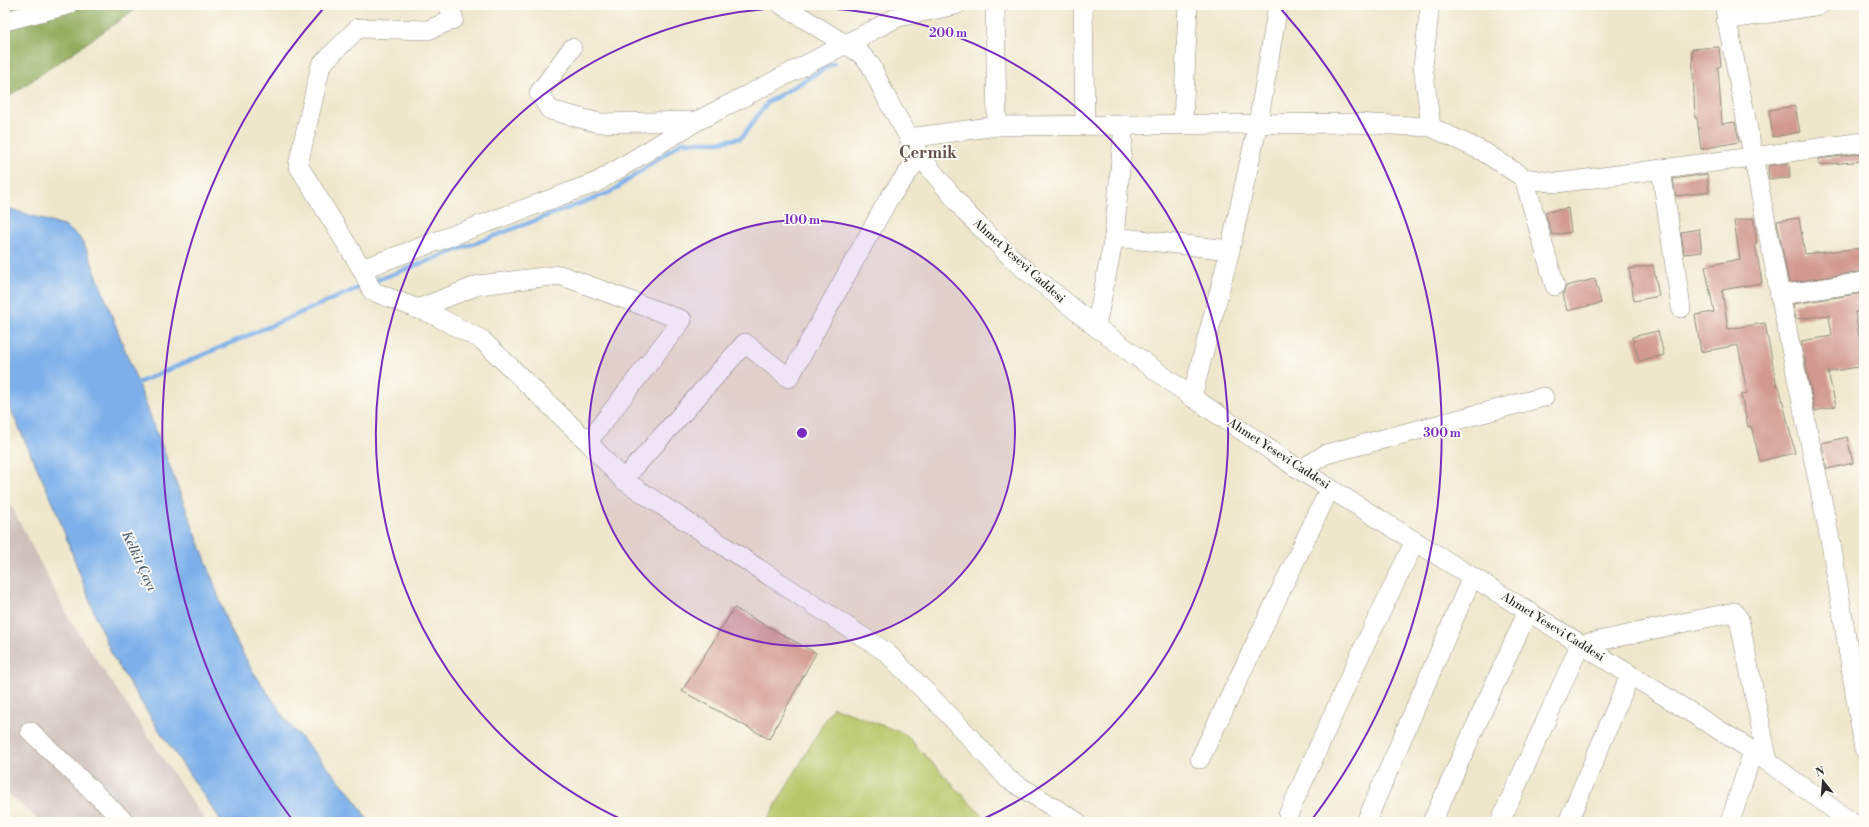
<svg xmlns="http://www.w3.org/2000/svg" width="1869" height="827" viewBox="0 0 1869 827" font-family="'Libre Bodoni',serif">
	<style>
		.industrial { fill: #cfc0bb }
		.green { fill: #b8c769; stroke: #72794a }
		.forest { fill: #92ac5d; stroke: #5e6c44 }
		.water { fill: #7db0ea; stroke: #546e8a }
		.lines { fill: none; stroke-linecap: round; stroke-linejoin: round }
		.stream { stroke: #7db0ea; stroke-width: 4.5 }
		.building { fill: #d1998f }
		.minor-casing { stroke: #8d897c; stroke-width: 20 }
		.minor { stroke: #fff; stroke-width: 19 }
		.ring { fill: none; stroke: #7b2cbf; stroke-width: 2 }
		.labels { text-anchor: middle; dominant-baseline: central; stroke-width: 3.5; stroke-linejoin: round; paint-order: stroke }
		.street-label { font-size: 12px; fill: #2b2b2b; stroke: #fdfcf7 }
		.water-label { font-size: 13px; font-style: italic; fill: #485a6e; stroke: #fdfcf7 }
		.district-label { font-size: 16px; font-weight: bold; fill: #65524e; stroke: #fdfcf7 }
		.centre { fill: #7b2cbf; stroke: #fdfcf7; stroke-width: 2 }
		.ring-label { font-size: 12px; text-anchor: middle; font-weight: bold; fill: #7b2cbf; stroke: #fdfcf7; stroke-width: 3.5; stroke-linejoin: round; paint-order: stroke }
	</style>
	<rect width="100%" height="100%" fill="#fdfcf7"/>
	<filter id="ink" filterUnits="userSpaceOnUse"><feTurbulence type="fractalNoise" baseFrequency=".025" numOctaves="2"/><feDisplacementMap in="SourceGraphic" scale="8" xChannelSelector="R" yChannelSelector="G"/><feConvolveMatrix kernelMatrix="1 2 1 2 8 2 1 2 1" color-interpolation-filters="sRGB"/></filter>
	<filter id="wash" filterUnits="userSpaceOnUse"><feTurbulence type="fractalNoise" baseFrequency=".012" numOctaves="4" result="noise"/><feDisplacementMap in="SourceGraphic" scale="16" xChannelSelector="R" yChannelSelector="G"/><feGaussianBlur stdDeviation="0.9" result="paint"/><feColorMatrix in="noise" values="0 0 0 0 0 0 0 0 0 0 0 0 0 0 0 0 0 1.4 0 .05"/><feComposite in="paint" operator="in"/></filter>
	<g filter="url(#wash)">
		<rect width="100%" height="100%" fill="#efe7cc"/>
		<!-- industrial -->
		<path class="industrial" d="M5 494 71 622 206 822H41L5 791Z"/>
		<!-- green -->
		<path class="green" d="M833 707 905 734 988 822H766Z"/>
		<!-- forest -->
		<path class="forest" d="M5 5H142L5 99Z"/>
		<!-- water -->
		<path class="water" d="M5 207 66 227 79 237 86 248 209 569 228 625 250 667 289 724 352 795 369 822H222L155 724 113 657 97 620 54 505 5 397Z"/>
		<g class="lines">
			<!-- stream -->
			<g class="stream">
				<path d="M372 282 611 192 682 142H719L741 138 768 102 834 63"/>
				<path d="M133 385 365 285"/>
			</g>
		</g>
		<g id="blocks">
			<!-- building -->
			<g class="building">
				<path d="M1719 47 1721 66 1718 67 1722 124 1735 122 1739 142 1701 149 1697 118H1695L1692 49Z"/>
				<path d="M1795 106 1800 132 1773 137 1769 110Z"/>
				<path d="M1864 153V161L1819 165V159Z"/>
				<path d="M1789 163 1790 178 1769 179 1768 166Z"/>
				<path d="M1707 174 1709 192 1676 196 1673 179Z"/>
				<path d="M1568 208 1571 232 1552 235 1545 212Z"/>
				<path d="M1753 218 1757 242 1755 243 1762 283 1722 290 1728 329 1765 323 1777 386H1779L1795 453 1760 461 1751 426 1748 427 1741 395 1747 393 1738 345 1701 352 1695 315 1714 312 1705 266 1740 259 1734 221Z"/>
				<path d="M1799 218 1805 254 1864 248V271L1789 283 1777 221Z"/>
				<path d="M1699 229 1702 252 1684 254 1681 232Z"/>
				<path d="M1653 265 1659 296 1634 301 1629 269Z"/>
				<path d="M1595 279 1601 303 1567 311 1563 294 1566 286Z"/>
				<path d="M1864 293V311L1855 312 1864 366 1828 372 1836 406 1815 411 1801 341 1832 336 1829 315 1796 319 1793 304Z"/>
				<path d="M1658 331 1664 355 1639 361 1632 337Z"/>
				<path d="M1847 437 1853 463 1827 469 1822 443Z"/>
				<path d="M734 608 816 653 769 739 682 691Z"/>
			</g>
		</g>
	</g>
	<g filter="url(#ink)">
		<use href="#blocks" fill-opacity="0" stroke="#8d897c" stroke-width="1"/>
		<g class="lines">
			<defs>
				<g id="minor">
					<path d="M448 5 454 19 428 30 358 28 321 65 298 165 362 269 372 291 434 315 482 340 588 442 623 480 886 652 951 717 1008 779 1077 822"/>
					<path d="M782 5 861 54 870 64 889 103 920 156 968 215 1017 263 1096 327 1192 397 1300 470 1753 751 1851 822"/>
					<path d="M995 5 997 126"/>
					<path d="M1083 5 1085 125"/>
					<path d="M1430 5 1423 66 1431 127"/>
					<path d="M1724 5 1780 295 1832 549 1864 749"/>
					<path d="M1726 20 1820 5"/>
					<path d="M5 21 68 5"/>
					<path d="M572 48 539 93 550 110 599 123 695 121"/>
					<path d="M1183 123 1188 5"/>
					<path d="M909 138 997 126 1354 123 1431 127 1484 152 1524 178 1557 183 1864 142"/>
					<path d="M1661 169 1681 308"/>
					<path d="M1524 178 1555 286"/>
					<path d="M1114 237 1230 250"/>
					<path d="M362 269 597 182 697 121 898 17 956 5"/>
					<path d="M1780 295 1864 282"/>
					<path d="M417 309 479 285 560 275 682 320 588 442"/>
					<path d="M1096 327 1114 237 1124 125"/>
					<path d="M1192 397 1230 250 1258 124 1278 5"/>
					<path d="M1300 470 1326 454 1544 397"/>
					<path d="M623 480 745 343 789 378 888 200 920 156"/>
					<path d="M30 731 125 822"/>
					<path d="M1200 759 1330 488"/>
					<path d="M1288 815 1359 657 1415 541"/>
					<path d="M1366 822 1472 577"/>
					<path d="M1432 822 1528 611"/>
					<path d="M1500 822 1580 645 1734 612 1739 619 1768 762"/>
					<path d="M1568 822 1630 675"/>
					<path d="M1730 822 1753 751"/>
				</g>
			</defs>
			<!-- minor casing -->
			<use href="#minor" class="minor-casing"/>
			<!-- minor -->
			<use href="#minor" class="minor"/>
		</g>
	</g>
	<!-- distance rings -->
	<circle cx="802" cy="433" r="213" fill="#7b2cbf" fill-opacity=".12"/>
	<g class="ring">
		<circle cx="802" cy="433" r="213"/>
		<path d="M625 821A426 426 0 1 1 979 821"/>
		<path d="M291 818A640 640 0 0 1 323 9M1281 9A640 640 0 0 1 1313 818"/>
	</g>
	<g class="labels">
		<!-- street labels -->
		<g class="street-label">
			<text transform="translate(1019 261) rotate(42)">Ahmet Yesevi Caddesi</text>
			<text transform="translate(1279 454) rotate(33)">Ahmet Yesevi Caddesi</text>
			<text transform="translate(1553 627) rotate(32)">Ahmet Yesevi Caddesi</text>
		</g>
		<!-- water labels -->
		<g class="water-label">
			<text transform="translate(139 561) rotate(65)">Kelkit Çayı</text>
		</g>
		<!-- district labels -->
		<g class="district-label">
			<text x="928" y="153">Çermik</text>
		</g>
	</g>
	<circle cx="802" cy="433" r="6" class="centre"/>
	<g class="ring-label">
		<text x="948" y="37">200 m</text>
		<text x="802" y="224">100 m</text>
		<text x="1442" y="437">300 m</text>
	</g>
	<!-- margin -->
	<rect width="1869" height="827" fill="none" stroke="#fdfcf7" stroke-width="20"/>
	<!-- north arrow -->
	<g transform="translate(1823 781) rotate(343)" stroke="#fdfcf7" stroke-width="3" paint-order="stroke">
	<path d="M0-3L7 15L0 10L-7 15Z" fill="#2b2b2b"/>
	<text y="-6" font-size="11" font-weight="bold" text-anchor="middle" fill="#2b2b2b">N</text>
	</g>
</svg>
